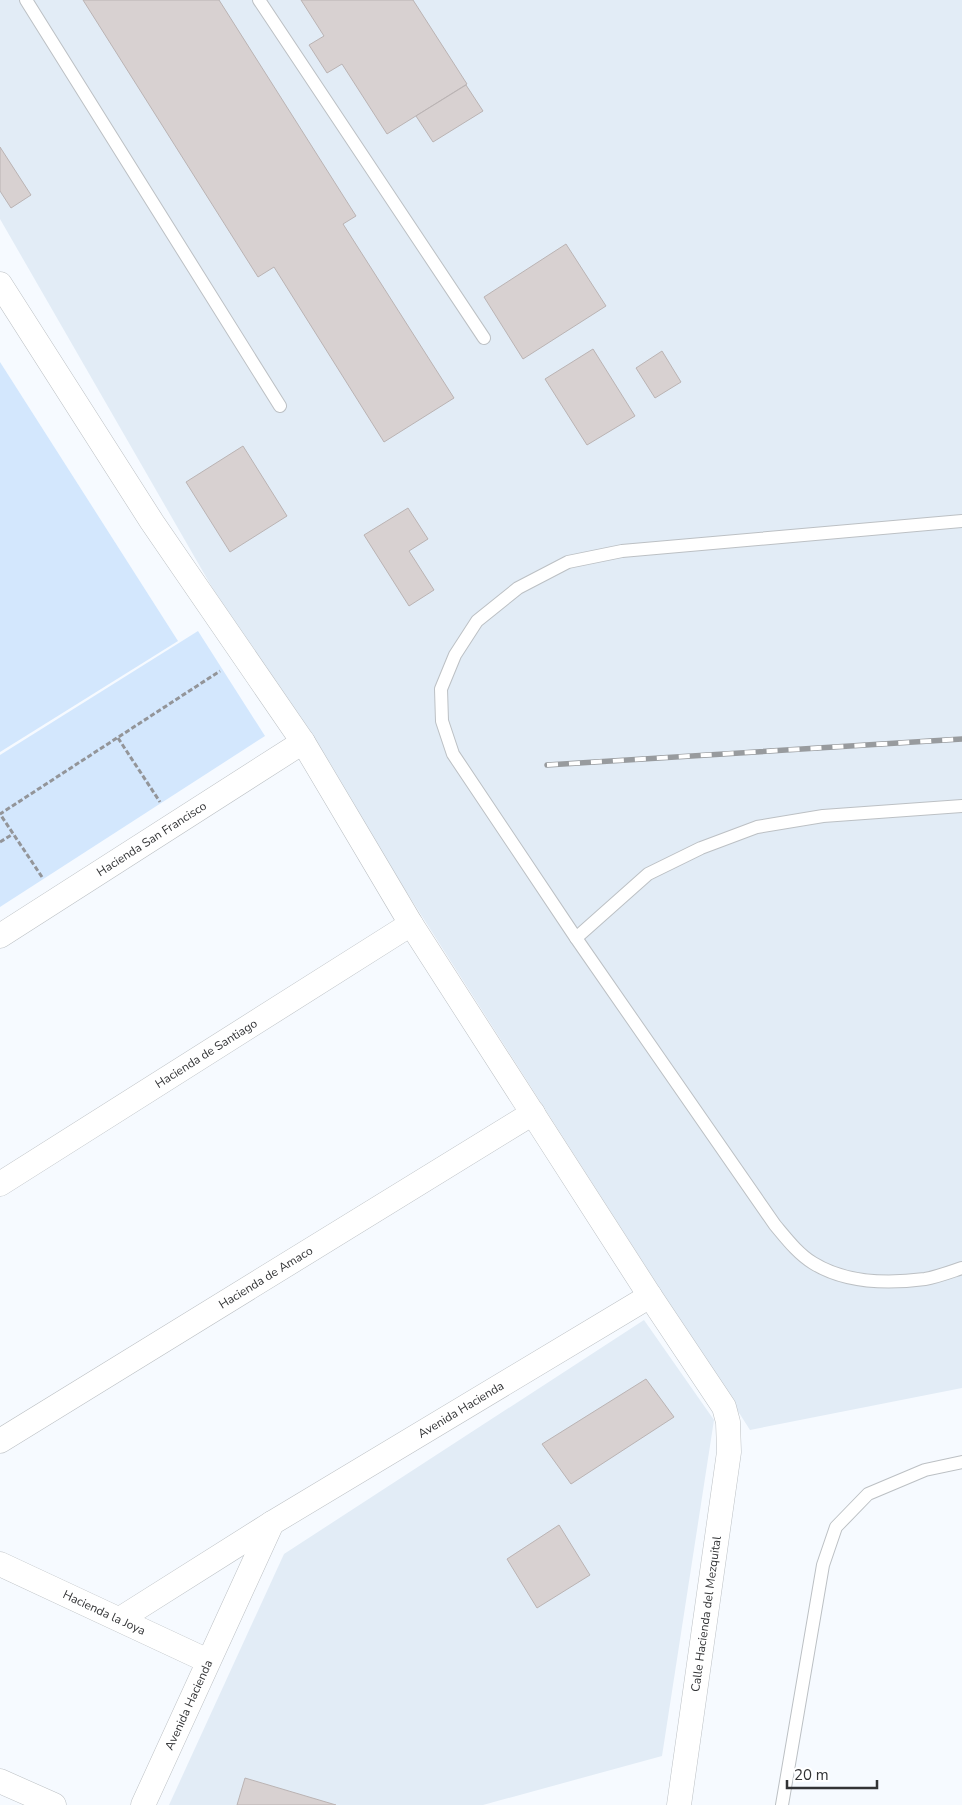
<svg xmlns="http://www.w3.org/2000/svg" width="962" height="1805" viewBox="0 0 962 1805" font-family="'Nunito Sans',sans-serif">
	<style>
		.built { fill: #e2ecf6 }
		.green { fill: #d3e7fd }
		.building { fill: #d8d1d1; stroke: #bab3b3 }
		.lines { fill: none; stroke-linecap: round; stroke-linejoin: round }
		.lane-casing { stroke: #bcc0c4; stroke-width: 14 }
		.street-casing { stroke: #bcc0c4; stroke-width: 25 }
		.path { stroke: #939599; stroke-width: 3; stroke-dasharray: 5 2.5; stroke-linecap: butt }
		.lane { stroke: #fff; stroke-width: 12 }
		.street { stroke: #fff; stroke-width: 24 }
		.rail-casing { stroke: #989b9e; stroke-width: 5.5 }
		.rail { stroke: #fff; stroke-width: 4; stroke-dasharray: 11; stroke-linecap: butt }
		.labels { text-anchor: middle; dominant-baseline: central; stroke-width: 4; stroke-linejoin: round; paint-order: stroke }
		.street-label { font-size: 12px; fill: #323335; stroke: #fff }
	</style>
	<rect width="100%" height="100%" fill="#f6faff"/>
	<!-- built -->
	<g class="built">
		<path d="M0 0H962V1388L750 1430 213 589 0 219Z"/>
		<path d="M644 1320 714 1420 662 1756 483 1805H169L284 1554Z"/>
	</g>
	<!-- green -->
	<g class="green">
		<path d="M0 362 178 641 0 752Z"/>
		<path d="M198 631 265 736 0 907V755Z"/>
	</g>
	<!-- building -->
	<g class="building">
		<path d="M83 0H219L356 216 343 224 454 398 384 442 274 267 258 277Z"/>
		<path d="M301 0H413L467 84 387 134 342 64 327 73 309 45 324 36Z"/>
		<path d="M466 85 483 111 433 142 416 116Z"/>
		<path d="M0 147 31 195 11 208 0 191Z"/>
		<path d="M566 244 606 306 523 359 484 297Z"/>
		<path d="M593 349 635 416 587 445 545 379Z"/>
		<path d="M662 351 681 382 655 398 636 368Z"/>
		<path d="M243 446 287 516 230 552 186 482Z"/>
		<path d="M408 508 428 539 409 551 434 590 409 606 364 535Z"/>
		<path d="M646 1379 674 1417 571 1484 542 1444Z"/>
		<path d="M559 1525 590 1575 537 1608 507 1559Z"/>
		<path d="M245 1778 336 1805H237Z"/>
	</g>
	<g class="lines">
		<defs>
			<g id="lane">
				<path d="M26 0 280 406"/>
				<path d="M259 0 484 338"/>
				<path d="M962 521 622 551 568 562 518 588 477 621 455 655 441 689 442 721 453 754 576 938 775 1225C786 1238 798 1254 813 1263 845 1283 887 1284 925 1279 937 1277 950 1272 962 1268"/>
				<path d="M576 938 648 874 701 848 757 827 823 816 962 806"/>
				<path d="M782 1805 823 1565 836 1527 868 1494 925 1470 962 1462"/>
			</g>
			<g id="street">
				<path d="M0 284 152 522 303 742 411 924 650 1296 724 1407 728 1422 729 1452 679 1805"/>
				<path id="s1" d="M0 936 303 742"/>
				<path id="s2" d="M0 1184 411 924"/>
				<path id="s3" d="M0 1441 533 1113"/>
				<path id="s4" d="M0 1564 208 1661"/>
				<path id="s5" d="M120 1619 272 1523 650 1296"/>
				<path d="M0 1781 54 1805"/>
				<path id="s6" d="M143 1805 272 1523"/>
			</g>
		</defs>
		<!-- lane casing -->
		<use href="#lane" class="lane-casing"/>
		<!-- street casing -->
		<use href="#street" class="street-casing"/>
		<!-- path -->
		<g class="path">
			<path d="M118 738 160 802"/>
			<path d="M0 842 13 834"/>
			<path d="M42 877 0 814 220 671"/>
		</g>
		<!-- lane -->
		<use href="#lane" class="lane"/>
		<!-- street -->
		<use href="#street" class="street"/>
		<defs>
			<path id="rail" d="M547 765 962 739"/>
		</defs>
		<!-- rail casing -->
		<use href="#rail" class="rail-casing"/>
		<!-- rail -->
		<use href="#rail" class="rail"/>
	</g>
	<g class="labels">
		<!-- street labels -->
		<g class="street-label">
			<text stroke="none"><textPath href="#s1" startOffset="180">Hacienda San Francisco</textPath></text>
			<text stroke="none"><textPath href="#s2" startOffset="244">Hacienda de Santiago</textPath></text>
			<text stroke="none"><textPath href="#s3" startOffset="312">Hacienda de Amaco</textPath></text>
			<text stroke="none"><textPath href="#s5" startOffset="400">Avenida Hacienda</textPath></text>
			<text stroke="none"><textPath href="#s4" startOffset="115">Hacienda la Joya</textPath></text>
			<text transform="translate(706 1614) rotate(-82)">Calle Hacienda del Mezquital</text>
			<text stroke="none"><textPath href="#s6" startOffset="110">Avenida Hacienda</textPath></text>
		</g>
	</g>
	<!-- scale -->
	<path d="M787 1780v8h90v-8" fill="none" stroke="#323335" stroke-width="2.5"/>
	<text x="794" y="1780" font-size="15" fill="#323335" stroke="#ffffff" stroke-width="4" paint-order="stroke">20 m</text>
</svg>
